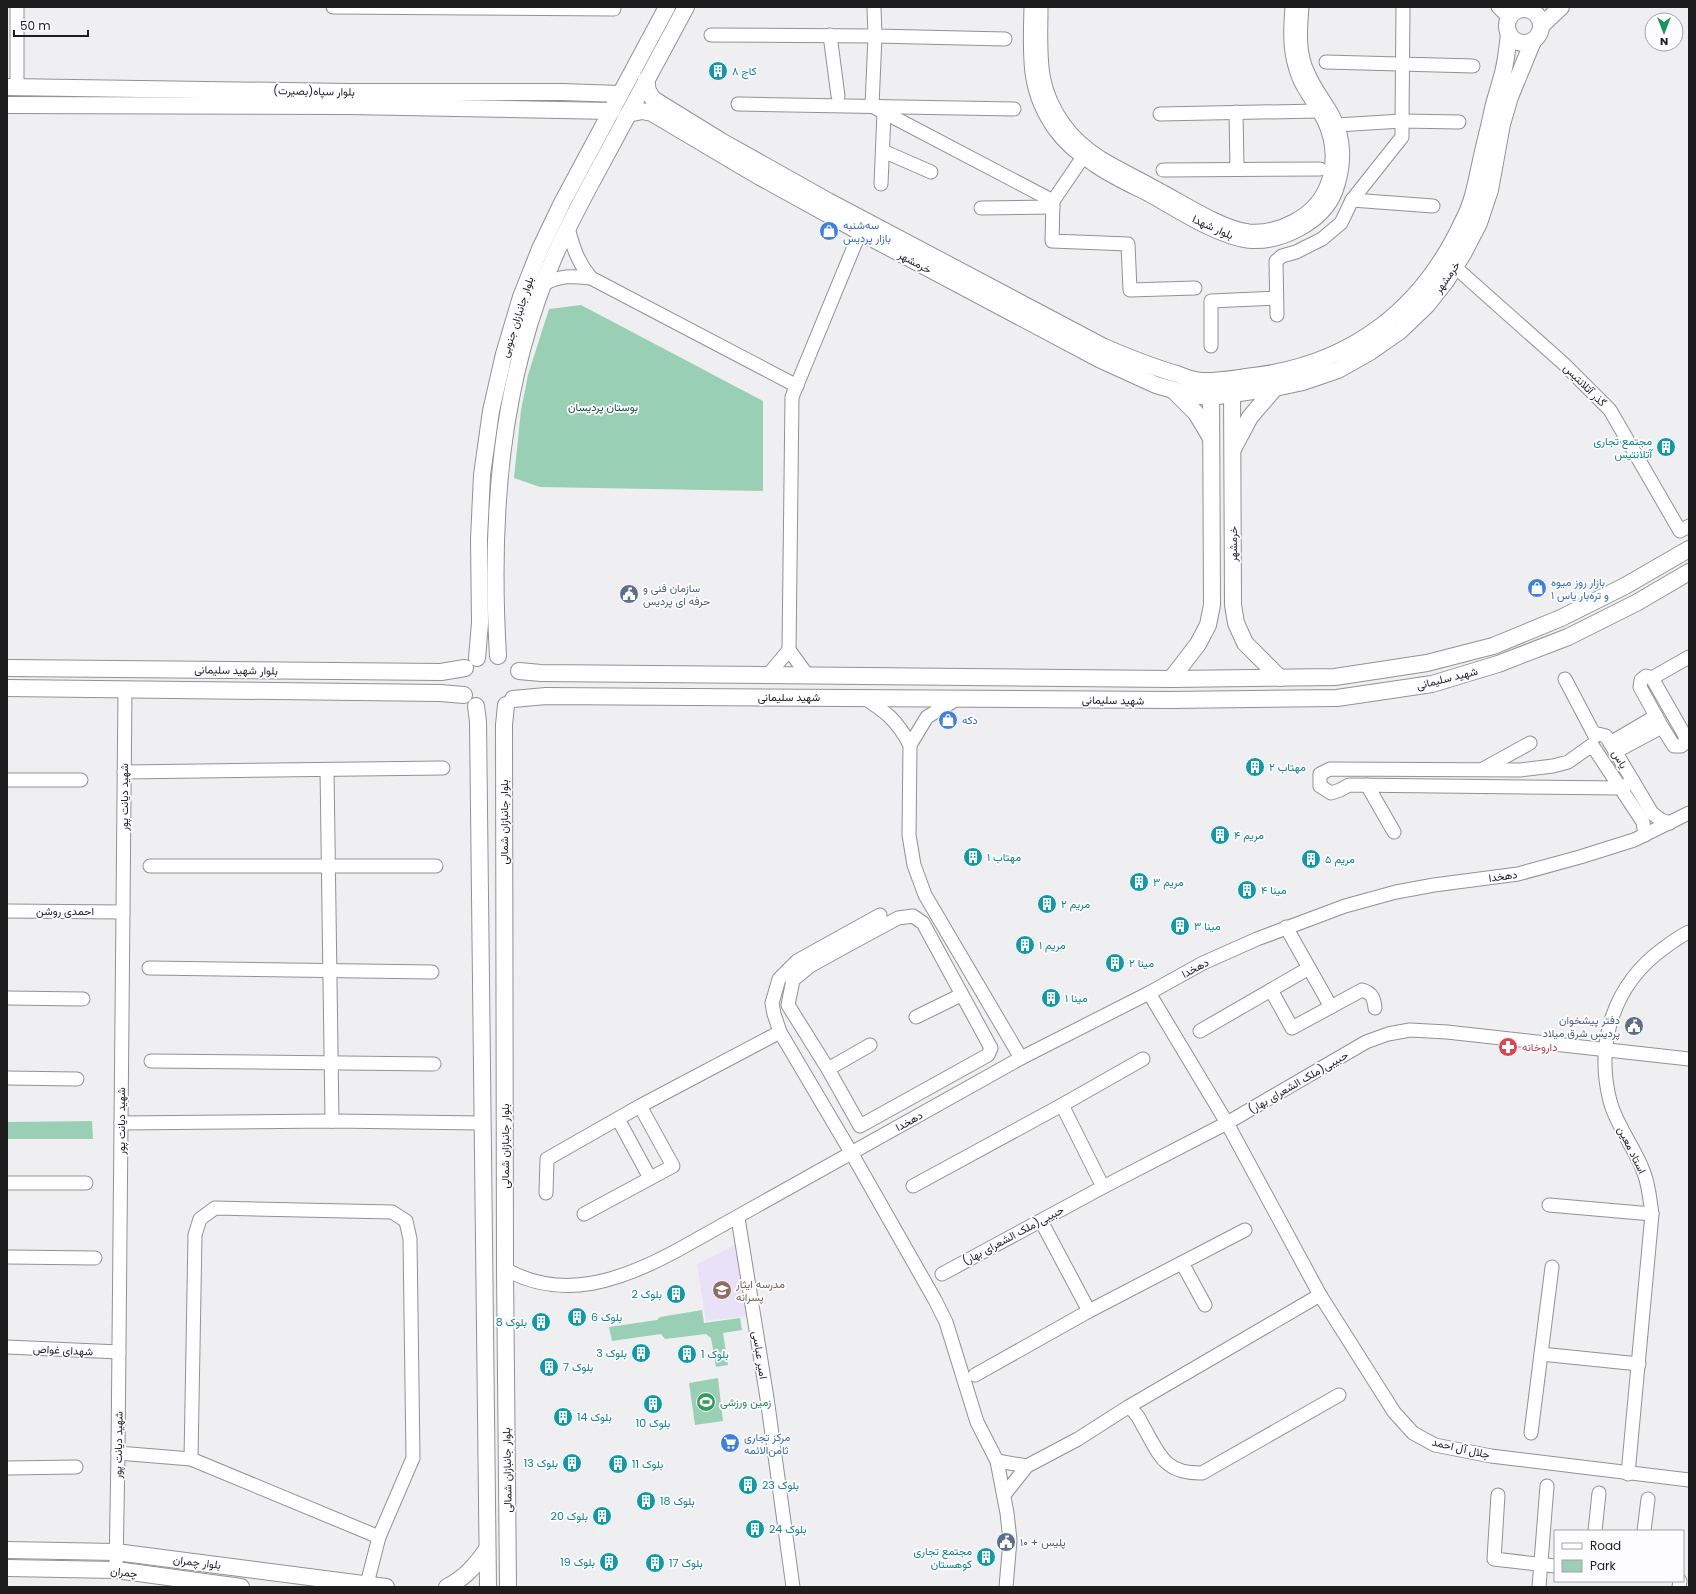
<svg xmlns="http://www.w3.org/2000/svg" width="1696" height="1594" viewBox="0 0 1696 1594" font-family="Poppins,Vazirmatn,sans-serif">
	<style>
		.education { fill: #e9e1f7 }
		.green { fill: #99d0b5 }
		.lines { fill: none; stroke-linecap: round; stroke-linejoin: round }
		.minor-casing { stroke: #929194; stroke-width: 15 }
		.major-casing { stroke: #929194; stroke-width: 18 }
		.minor { stroke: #fff; stroke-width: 13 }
		.major { stroke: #fff; stroke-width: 16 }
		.labels { text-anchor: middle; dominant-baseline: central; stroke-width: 3.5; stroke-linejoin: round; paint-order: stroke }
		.culture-label { font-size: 11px; fill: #0d838f; stroke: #fdfcff; text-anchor: start }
		.street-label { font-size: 11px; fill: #1d1d1e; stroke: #fdfcff }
		.shop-label { font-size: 11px; fill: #366cbe; stroke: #fdfcff; text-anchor: start }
		.park-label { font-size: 11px; fill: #125038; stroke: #fdfcff }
		.service-label { font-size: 11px; fill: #4e5e75; stroke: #fdfcff; text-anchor: start }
		.health-label { font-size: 11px; fill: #be3a42; stroke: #fdfcff; text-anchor: start }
		.education-label { font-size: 11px; fill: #785e54; stroke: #fdfcff; text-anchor: start }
		.leisure-label { font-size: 11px; fill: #27864d; stroke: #fdfcff; text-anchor: start }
	</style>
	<rect width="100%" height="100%" fill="#efeff2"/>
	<!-- education -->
	<path class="education" d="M735 1245 747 1316 706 1321 697 1264Z"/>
	<!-- green -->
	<g class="green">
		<path d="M581 305 763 401V491L540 487 514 478 521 410 528 375 549 309Z"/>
		<path d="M92 1121 93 1139H7V1122Z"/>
		<path d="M702 1310 704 1323 740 1318 742 1330 723 1333 728 1365 716 1367 711 1338 706 1334 665 1339 661 1334 612 1341 609 1327 657 1320 660 1317Z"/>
		<path d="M718 1378 723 1421 695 1425 689 1383Z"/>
	</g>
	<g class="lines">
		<defs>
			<g id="minor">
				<path d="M17 7V87"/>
				<path d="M333 7 614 9"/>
				<path d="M874 7 875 36 872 106 1053 201"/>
				<path d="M1031 7C1030 54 1026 90 1055 130 1065 144 1080 156 1094 165 1111 177 1131 186 1149 195 1176 210 1217 237 1247 241 1280 245 1324 223 1336 191 1345 166 1346 138 1332 114 1325 101 1315 89 1309 75 1298 54 1300 30 1302 7"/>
				<path d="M1041 7C1041 52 1036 86 1064 124 1073 137 1087 149 1101 158 1119 169 1139 178 1158 189 1183 202 1222 228 1249 231 1279 233 1314 216 1326 187 1335 166 1334 142 1324 121 1317 106 1305 93 1299 78 1289 54 1290 32 1292 7"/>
				<path d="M1498 7 1509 18"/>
				<path d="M1519 7 1522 9"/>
				<path d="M711 35 875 36 1005 39"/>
				<path d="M830 35 838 96"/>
				<path d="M1326 62 1473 66"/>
				<path d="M738 104 1014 109"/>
				<path d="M1236 112 1237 169"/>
				<path d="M1160 114 1318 111"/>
				<path d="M1328 127 1337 125 1402 121 1403 7"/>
				<path d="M883 151 931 172"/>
				<path d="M1083 157 1053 201 1052 241 1128 244 1130 290 1195 288"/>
				<path d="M1163 170 1320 169"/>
				<path d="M881 184 884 113"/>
				<path d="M1352 200 1433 206"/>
				<path d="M981 208 1053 207"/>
				<path d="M568 228C573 247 578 263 591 278L797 386"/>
				<path d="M1455 267 1564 364 1610 410 1680 531 1689 526"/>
				<path d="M544 284C561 275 571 276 591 278"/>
				<path d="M1277 315 1276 261 1282 256 1296 252 1322 239 1341 223 1352 200 1402 137V121L1459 122"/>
				<path d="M1211 346V301L1276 298"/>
				<path d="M789 650 792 397 860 232"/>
				<path d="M768 675 789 650 808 676"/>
				<path d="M1652 678 1689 657"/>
				<path d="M1565 679 1595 736 1598 734 1606 736 1652 813 1661 820 1670 823"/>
				<path d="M863 697C886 712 897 720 910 745"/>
				<path d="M957 699 927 717 910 745 909 835 914 865 925 895 1021 1058"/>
				<path d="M1686 741 1684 734 1652 678 1646 676 1641 680 1640 687 1662 727 1674 746H1681L1689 740"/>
				<path d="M1610 743 1656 716"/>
				<path d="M1615 752 1662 727"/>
				<path d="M1483 769 1530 743"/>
				<path d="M327 770 332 1121"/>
				<path d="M124 772 443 768"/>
				<path d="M7 780H81"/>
				<path d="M1633 781 1621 788 1349 785 1340 790 1331 793 1320 786V774L1330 769 1520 770 1553 766 1568 762 1592 745 1643 822 1645 835"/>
				<path d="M1367 785 1394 832"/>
				<path d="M150 866H436"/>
				<path d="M7 911 123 912"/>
				<path d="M880 915 797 961 779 979 772 1003 774 1014 780 1032 852 1154 935 1300 946 1322 977 1422 997 1461 1007 1513 1010 1540 1006 1587"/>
				<path d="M1286 927 1331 1007"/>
				<path d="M848 945 898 918 913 916 923 923 991 1048 988 1055 860 1126 828 1069 870 1045"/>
				<path d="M149 968 432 972"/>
				<path d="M1271 990 1292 1028 1362 990C1372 993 1374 998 1375 1008"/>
				<path d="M1149 993 1227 1123 1320 1295 1394 1412 1413 1433 1435 1445 1491 1456 1689 1480"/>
				<path d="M7 998 83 999"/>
				<path d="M916 1017 961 995"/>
				<path d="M1200 1031 1309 968"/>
				<path d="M151 1061 434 1064"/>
				<path d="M828 1069 788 1005 793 980 810 966 848 945 845 938"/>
				<path d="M7 1078 77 1079"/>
				<path d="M618 1119 650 1178"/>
				<path d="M121 1123 332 1121 482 1123"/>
				<path d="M7 1183H86"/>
				<path d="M913 1186 1062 1105"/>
				<path d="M1103 1187 1062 1105 1143 1059"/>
				<path d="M546 1193 547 1159 640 1106 780 1032"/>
				<path d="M1549 1205 1652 1214"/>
				<path d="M584 1214 673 1166 640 1106"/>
				<path d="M738 1218 767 1398 793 1587"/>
				<path d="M1041 1221 1089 1311 1245 1230"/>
				<path d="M7 1257 95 1258"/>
				<path d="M1182 1263 1205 1305"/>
				<path d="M505 1269C563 1302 622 1280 676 1251L1021 1058 1149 993 1203 963 1257 939 1345 906 1396 892 1434 885 1518 874 1580 857 1634 840 1689 813"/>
				<path d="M942 1274 1103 1187 1227 1123 1366 1042 1388 1034 1410 1030 1447 1032 1689 1059"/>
				<path d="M7 1347 119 1352"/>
				<path d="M1541 1354 1639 1364"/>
				<path d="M975 1375 1089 1311"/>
				<path d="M1128 1407C1136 1412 1139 1418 1143 1426 1160 1455 1164 1474 1202 1473L1339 1395"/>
				<path d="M1531 1433 1552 1267"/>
				<path d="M118 1453 191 1459 379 1537"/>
				<path d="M191 1459 195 1235 200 1219 215 1208 392 1212 406 1221 410 1239 413 1458 379 1537 367 1584"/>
				<path d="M997 1461 1027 1466"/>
				<path d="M7 1468 76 1467"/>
				<path d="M1628 1474 1652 1214C1650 1201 1649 1186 1644 1173 1635 1148 1617 1127 1610 1101 1595 1042 1614 984 1664 948 1672 942 1680 936 1689 932"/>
				<path d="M1004 1495 1027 1466 1078 1439 1128 1407 1320 1295"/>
				<path d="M1498 1495 1494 1559 1555 1566"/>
				<path d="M1595 1531 1599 1493"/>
				<path d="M1644 1531 1648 1499"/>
				<path d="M116 1570 118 1453 125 689"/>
				<path d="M1539 1587 1547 1486"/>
				<path d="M1679 1587 1680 1581"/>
			</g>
			<g id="major">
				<circle cx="1524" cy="26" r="17"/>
				<path d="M1541 26 1561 7"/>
				<path d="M646 80 648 91 653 99 721 141 828 201 1104 347C1128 357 1151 367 1177 374 1184 377 1193 380 1201 381 1218 382 1237 378 1254 376 1352 364 1423 309 1464 219 1474 200 1477 177 1482 156 1485 142 1489 128 1492 113 1494 102 1498 92 1501 80 1506 65 1507 50 1509 34"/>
				<path d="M7 87 349 92H562L620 94"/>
				<path d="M7 105 349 106 612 111"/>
				<path d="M628 114 642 111 652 113 760 177 860 232 1099 359 1156 385 1191 395 1211 397 1275 388 1303 382 1338 370 1370 352 1400 331 1427 305 1446 281 1463 254 1479 223 1490 190 1502 124 1510 97 1533 41"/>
				<path d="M1232 385 1233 605 1236 623 1245 643 1280 678"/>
				<path d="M1175 392 1196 413 1211 438"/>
				<path d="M1233 449 1250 417 1275 388"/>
				<path d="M498 656C490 520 499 382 555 255 571 219 590 185 609 150 634 103 660 55 686 7"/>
				<path d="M477 658 480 623 479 539 482 475 491 411 504 354 521 297 540 249 562 203 667 7"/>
				<path d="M7 668 441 672 465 668"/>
				<path d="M519 671 541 673 1171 679 1335 677 1427 663 1493 646 1561 618 1625 586 1689 549"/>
				<path d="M1171 679 1198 644 1208 625 1212 605 1211 386"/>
				<path d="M7 688 440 693 464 695"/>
				<path d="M513 699 546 696 1170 700 1337 698 1432 684 1498 664 1568 637 1636 603 1689 572"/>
				<path d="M506 705 504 725 505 1269 508 1587"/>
				<path d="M476 706 478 722 488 1587"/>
				<path d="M7 1550 116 1552 386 1587"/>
				<path d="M7 1568 116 1570 241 1587"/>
				<path d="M447 1587C465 1578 476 1565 487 1549"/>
			</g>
		</defs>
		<!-- minor casing -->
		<use href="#minor" class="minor-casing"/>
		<!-- major casing -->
		<use href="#major" class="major-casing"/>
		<!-- minor -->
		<use href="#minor" class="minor"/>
		<!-- major -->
		<use href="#major" class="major"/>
	</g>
	<!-- icons -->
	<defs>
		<symbol id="building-disc" viewBox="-11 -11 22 22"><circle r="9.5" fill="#0f9aa8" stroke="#fdfcff"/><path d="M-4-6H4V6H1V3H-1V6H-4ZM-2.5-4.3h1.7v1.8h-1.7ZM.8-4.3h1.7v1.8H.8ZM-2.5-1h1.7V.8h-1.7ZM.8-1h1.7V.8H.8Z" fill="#fff"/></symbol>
		<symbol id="shop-disc" viewBox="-11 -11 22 22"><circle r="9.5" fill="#3f7fe0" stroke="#fdfcff"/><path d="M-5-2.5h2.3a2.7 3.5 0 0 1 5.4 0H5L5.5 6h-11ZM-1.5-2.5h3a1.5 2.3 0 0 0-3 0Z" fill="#fff"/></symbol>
		<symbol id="civic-disc" viewBox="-11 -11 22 22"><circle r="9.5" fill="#5c6f8a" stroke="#fdfcff"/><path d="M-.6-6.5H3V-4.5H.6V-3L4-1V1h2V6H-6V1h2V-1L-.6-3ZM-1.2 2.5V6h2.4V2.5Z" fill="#fff"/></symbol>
		<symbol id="pharmacy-disc" viewBox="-11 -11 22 22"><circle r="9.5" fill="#e0444e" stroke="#fdfcff"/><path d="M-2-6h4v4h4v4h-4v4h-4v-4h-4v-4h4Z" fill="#fff"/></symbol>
		<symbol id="school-disc" viewBox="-11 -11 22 22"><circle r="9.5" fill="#8d6e63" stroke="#fdfcff"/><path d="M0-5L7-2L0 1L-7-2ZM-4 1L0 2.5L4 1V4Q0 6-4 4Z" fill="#fff"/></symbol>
		<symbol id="stadium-disc" viewBox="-11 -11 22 22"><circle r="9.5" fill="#2e9e5b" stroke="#fdfcff"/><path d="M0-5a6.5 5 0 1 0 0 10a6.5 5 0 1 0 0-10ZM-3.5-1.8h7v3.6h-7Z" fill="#fff"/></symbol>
		<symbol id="supermarket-disc" viewBox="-11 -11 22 22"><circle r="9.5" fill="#3f7fe0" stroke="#fdfcff"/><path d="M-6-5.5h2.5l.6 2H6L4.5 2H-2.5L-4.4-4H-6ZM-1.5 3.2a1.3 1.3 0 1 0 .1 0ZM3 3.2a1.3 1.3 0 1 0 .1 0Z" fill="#fff"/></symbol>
	</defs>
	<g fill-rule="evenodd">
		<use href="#building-disc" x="707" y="60" width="22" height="22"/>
		<use href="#shop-disc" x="818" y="220" width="22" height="22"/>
		<use href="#building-disc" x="1655" y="436" width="22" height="22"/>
		<use href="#shop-disc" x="1526" y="577" width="22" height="22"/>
		<use href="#civic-disc" x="618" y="583" width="22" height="22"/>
		<use href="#shop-disc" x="937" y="709" width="22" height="22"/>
		<use href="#building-disc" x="1244" y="756" width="22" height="22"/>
		<use href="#building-disc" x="1209" y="824" width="22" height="22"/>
		<use href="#building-disc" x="962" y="846" width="22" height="22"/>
		<use href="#building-disc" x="1300" y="848" width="22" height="22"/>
		<use href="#building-disc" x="1128" y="871" width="22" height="22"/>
		<use href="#building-disc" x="1236" y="879" width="22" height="22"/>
		<use href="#building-disc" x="1036" y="893" width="22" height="22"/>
		<use href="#building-disc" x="1169" y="915" width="22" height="22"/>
		<use href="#building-disc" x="1014" y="934" width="22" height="22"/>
		<use href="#building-disc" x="1104" y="952" width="22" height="22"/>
		<use href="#building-disc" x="1040" y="987" width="22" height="22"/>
		<use href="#civic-disc" x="1623" y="1015" width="22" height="22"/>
		<use href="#pharmacy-disc" x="1497" y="1036" width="22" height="22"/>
		<use href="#school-disc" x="711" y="1279" width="22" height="22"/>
		<use href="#building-disc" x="665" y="1283" width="22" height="22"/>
		<use href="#building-disc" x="566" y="1306" width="22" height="22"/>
		<use href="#building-disc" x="530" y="1311" width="22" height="22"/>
		<use href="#building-disc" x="630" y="1342" width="22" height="22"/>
		<use href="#building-disc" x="676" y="1343" width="22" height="22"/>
		<use href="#building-disc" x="538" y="1356" width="22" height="22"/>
		<use href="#stadium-disc" x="695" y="1391" width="22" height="22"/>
		<use href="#building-disc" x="642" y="1393" width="22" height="22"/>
		<use href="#building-disc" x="552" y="1406" width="22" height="22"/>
		<use href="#supermarket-disc" x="719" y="1432" width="22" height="22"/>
		<use href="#building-disc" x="561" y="1452" width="22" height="22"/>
		<use href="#building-disc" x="607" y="1453" width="22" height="22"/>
		<use href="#building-disc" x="737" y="1474" width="22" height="22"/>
		<use href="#building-disc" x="635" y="1490" width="22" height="22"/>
		<use href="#building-disc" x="591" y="1505" width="22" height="22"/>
		<use href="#building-disc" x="744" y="1518" width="22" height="22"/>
		<use href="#civic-disc" x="995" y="1531" width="22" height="22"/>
		<use href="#building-disc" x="975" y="1546" width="22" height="22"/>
		<use href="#building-disc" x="598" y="1551" width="22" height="22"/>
		<use href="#building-disc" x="644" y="1552" width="22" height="22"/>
	</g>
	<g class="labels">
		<!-- culture labels -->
		<g class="culture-label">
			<text x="732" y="71">کاج ۸</text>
			<text x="1652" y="441" text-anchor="end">مجتمع تجاری<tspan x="1652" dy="13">آتلانتیس</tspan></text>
			<text x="1269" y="767">مهتاب ۲</text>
			<text x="1234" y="835">مریم ۴</text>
			<text x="987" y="857">مهتاب ۱</text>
			<text x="1325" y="859">مریم ۵</text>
			<text x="1153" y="882">مریم ۳</text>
			<text x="1261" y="890">مینا ۴</text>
			<text x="1061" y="904">مریم ۲</text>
			<text x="1194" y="926">مینا ۳</text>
			<text x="1039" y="945">مریم ۱</text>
			<text x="1129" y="963">مینا ۲</text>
			<text x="1065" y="998">مینا ۱</text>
			<text x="662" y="1294" text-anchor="end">بلوک 2</text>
			<text x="591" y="1317">بلوک 6</text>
			<text x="527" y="1322" text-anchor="end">بلوک 8</text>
			<text x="627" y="1353" text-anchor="end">بلوک 3</text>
			<text x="701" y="1354">بلوک 1</text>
			<text x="563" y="1367">بلوک 7</text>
			<text x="577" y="1417">بلوک 14</text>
			<text x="653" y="1423" text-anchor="middle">بلوک 10</text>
			<text x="558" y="1463" text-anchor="end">بلوک 13</text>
			<text x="632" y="1464">بلوک 11</text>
			<text x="762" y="1485">بلوک 23</text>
			<text x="660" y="1501">بلوک 18</text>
			<text x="588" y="1516" text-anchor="end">بلوک 20</text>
			<text x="769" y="1529">بلوک 24</text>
			<text x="972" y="1551" text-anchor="end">مجتمع تجاری<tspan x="972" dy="13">کوهستان</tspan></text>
			<text x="595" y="1562" text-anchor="end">بلوک 19</text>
			<text x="669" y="1563">بلوک 17</text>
		</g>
		<!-- street labels -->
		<g class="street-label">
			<text transform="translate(314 91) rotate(1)">بلوار سپاه(بصیرت)</text>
			<text transform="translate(1213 227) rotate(24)">بلوار شهدا</text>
			<text transform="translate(915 262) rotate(28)">خرمشهر</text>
			<text transform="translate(1447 277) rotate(-55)">خرمشهر</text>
			<text transform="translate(517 317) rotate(-72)">بلوار جانبازان جنوبی</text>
			<text transform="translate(1585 385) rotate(45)">گذر آتلانتیس</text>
			<text transform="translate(1233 544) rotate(-90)">خرمشهر</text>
			<text transform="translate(236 670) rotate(1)">بلوار شهید سلیمانی</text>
			<text transform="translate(1447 678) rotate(-14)">شهید سلیمانی</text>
			<text x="789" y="697">شهید سلیمانی</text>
			<text transform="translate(1113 700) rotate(1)">شهید سلیمانی</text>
			<text transform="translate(1620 759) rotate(59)">یاس</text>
			<text transform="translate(124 797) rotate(-90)">شهید دیانت پور</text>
			<text transform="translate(504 822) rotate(-90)">بلوار جانبازان شمالی</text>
			<text transform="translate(1503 876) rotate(-8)">دهخدا</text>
			<text x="65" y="911">احمدی روشن</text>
			<text transform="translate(1195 968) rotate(-28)">دهخدا</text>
			<text transform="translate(1298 1082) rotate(-30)">حبیبی(ملک الشعرای بهار)</text>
			<text transform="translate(121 1121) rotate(-90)">شهید دیانت پور</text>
			<text transform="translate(909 1121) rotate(-29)">دهخدا</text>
			<text transform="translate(505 1146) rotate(-90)">بلوار جانبازان شمالی</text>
			<text transform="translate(1632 1150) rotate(64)">استاد معین</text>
			<text transform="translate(1013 1235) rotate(-28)">حبیبی(ملک الشعرای بهار)</text>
			<text transform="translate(63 1350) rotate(3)">شهدای غواص</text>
			<text transform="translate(760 1355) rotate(81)">امیر عباسی</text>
			<text transform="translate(118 1445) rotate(-89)">شهید دیانت پور</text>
			<text transform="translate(1461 1448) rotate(13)">جلال آل احمد</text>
			<text transform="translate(507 1470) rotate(-91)">بلوار جانبازان شمالی</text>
			<text transform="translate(197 1562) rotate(7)">بلوار چمران</text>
			<text transform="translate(124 1572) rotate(6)">چمران</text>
		</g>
		<!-- shop labels -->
		<g class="shop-label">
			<text x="843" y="225">سه‌شنبه<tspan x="843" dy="13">بازار پردیس</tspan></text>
			<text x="1551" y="582">بازار روز میوه<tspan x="1551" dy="13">و تره‌بار یاس ۱</tspan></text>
			<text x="962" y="720">دکه</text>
			<text x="744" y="1437">مرکز تجاری<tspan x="744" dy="13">ثامن‌الائمه</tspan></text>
		</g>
		<!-- park labels -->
		<g class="park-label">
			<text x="603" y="407">بوستان پردیسان</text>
		</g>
		<!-- service labels -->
		<g class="service-label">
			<text x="643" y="588">سازمان فنی و<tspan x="643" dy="13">حرفه ای پردیس</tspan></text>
			<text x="1620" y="1020" text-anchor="end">دفتر پیشخوان<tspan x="1620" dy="13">پردیس شرق میلاد</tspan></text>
			<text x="1020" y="1542">پلیس + ۱۰</text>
		</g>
		<!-- health labels -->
		<g class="health-label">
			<text x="1522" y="1047">داروخانه</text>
		</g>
		<!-- education labels -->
		<g class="education-label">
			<text x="736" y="1284">مدرسه ایثار<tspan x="736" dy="13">پسرانه</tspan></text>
		</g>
		<!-- leisure labels -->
		<g class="leisure-label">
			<text x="720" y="1402">زمین ورزشی</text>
		</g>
	</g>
	<!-- border -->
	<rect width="1696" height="1594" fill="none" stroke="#1d1d1e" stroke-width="16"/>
	<!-- legend -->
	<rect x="1554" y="1530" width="130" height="52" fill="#fdfcff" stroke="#a3a3a5"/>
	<rect x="1562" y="1543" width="20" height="6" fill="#ffffff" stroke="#a3a3a5"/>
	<text x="1590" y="1550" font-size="12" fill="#1d1d1e">Road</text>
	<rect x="1562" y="1560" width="20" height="12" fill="#99d0b5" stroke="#a3a3a5"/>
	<text x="1590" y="1570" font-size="12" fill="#1d1d1e">Park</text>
	<!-- north arrow -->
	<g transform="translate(1664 32) rotate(180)"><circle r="19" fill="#fdfcff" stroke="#a3a3a5"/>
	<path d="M0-3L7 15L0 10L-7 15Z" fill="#189856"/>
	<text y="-6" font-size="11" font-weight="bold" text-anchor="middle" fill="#1d1d1e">N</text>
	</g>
	<!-- scale -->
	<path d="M14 30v6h74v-6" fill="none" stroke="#1d1d1e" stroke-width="2"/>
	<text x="20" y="30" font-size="12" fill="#1d1d1e" stroke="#fdfcff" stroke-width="3" paint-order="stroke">50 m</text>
</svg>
